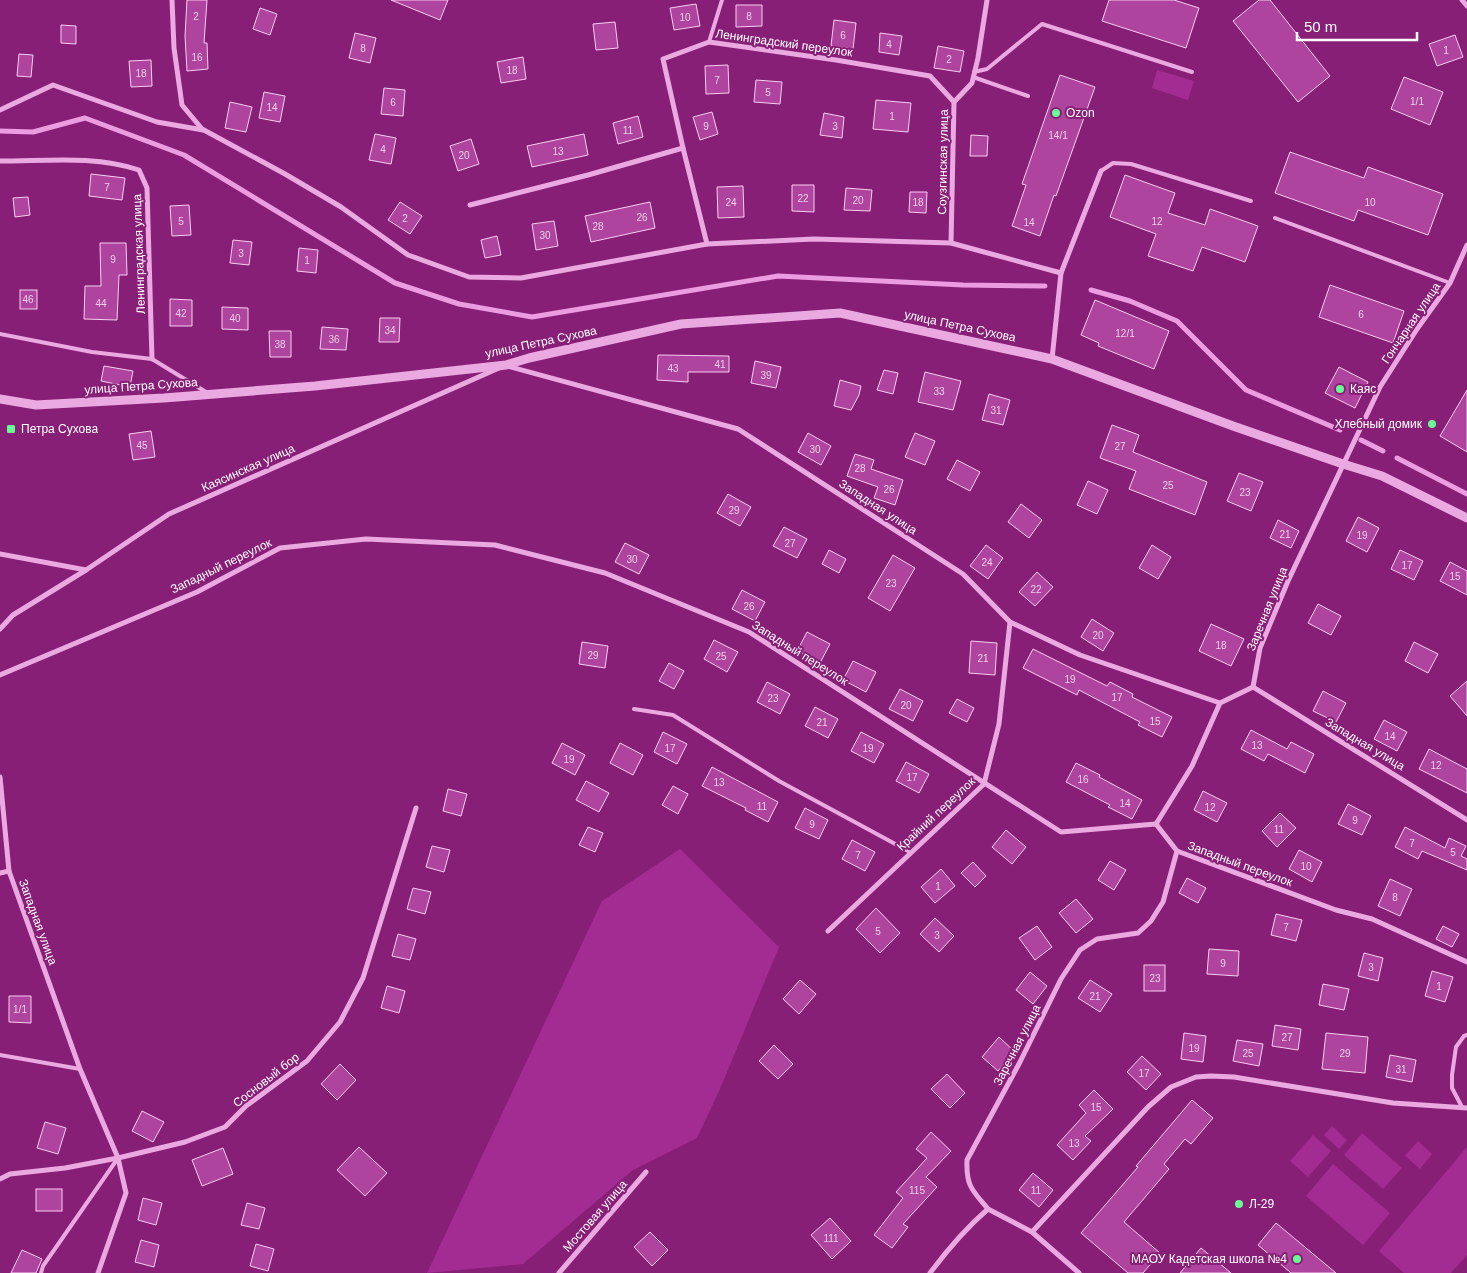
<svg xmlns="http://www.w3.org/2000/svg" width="1467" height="1273" viewBox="0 0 1467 1273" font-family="Helvetica,sans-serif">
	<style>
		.green { fill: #a22c91 }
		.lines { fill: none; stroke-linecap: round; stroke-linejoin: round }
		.stream { stroke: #ec9de2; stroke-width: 5 }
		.building { fill: #ae449e; stroke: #f8cef2 }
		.service { stroke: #eba9e1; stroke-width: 4 }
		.minor { stroke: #eba9e1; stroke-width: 5 }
		.tertiary { stroke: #eba9e1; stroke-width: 9 }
		.poi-dot { fill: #69f995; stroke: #881f77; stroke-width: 2 }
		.labels { text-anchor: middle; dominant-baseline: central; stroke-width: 4; stroke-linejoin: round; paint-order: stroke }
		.number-label { font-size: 10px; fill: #ebd0e7 }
		.street-label { font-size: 12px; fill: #fff; stroke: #881f77 }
		.poi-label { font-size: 12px; fill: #fff; stroke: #881f77; text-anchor: start }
	</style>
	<rect width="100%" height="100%" fill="#881f77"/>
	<!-- green -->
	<g class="green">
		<path d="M1157 70 1194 81 1188 100 1152 88Z"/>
		<path d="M680 849 779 947 720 1089 697 1138 633 1170 523 1264 427 1273 602 901Z"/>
		<path d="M1332 1126 1347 1140 1339 1149 1324 1135Z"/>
		<path d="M1362 1133 1402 1168 1383 1189 1344 1155Z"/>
		<path d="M1313 1135 1331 1151 1308 1177 1290 1161Z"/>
		<path d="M1418 1141 1432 1154 1420 1169 1405 1156Z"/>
		<path d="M1467 1147V1255L1451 1273H1404L1379 1251Z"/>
		<path d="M1333 1164 1390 1213 1363 1245 1306 1196Z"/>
	</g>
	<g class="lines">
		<!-- stream -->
		<g class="stream">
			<path d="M0 131 33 132 85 118 184 155 395 283 459 304 532 317 778 276 963 285 1045 286"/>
			<path d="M1091 290 1130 301 1177 321 1246 390 1340 430"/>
			<path d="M1361 440 1383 451"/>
			<path d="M1397 458 1467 494"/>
		</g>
	</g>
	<!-- building -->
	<g class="building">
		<path d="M187 0H207L204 43H207L208 69 187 71 185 36Z"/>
		<path d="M391 0H448L440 20Z"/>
		<path d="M1109 0H1174L1199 8 1186 48 1102 21Z"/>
		<path d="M1259 0H1270L1330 76 1298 102 1233 21Z"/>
		<path d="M696 4 700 26 674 30 670 8Z"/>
		<path d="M736 5H762V26L736 27Z"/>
		<path d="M260 8 277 14 270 35 253 29Z"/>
		<path d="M834 20 856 23 853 49 831 46Z"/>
		<path d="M615 22 618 48 596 50 593 24Z"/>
		<path d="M61 25 76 26V44L61 43Z"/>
		<path d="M355 33 376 38 370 63 349 58Z"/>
		<path d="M880 33 902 36 899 55 879 52Z"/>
		<path d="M1455 35 1463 57 1437 66 1429 44Z"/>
		<path d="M938 46 964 51 960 72 934 68Z"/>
		<path d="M19 54 33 55 31 77 17 76Z"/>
		<path d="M523 57 526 79 501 83 497 62Z"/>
		<path d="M151 60 152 86 131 87 129 61Z"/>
		<path d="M728 65 729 93 706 94 705 66Z"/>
		<path d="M1060 75 1095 87 1056 196 1054 195 1040 236 1012 226 1026 185 1022 184Z"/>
		<path d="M1404 77 1443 92 1430 125 1391 109Z"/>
		<path d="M756 80 782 82 780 104 754 102Z"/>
		<path d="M384 88 405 90 403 116 381 114Z"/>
		<path d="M264 92 285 96 280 122 259 118Z"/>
		<path d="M876 100 911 103 908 132 873 129Z"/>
		<path d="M230 102 252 107 246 132 225 128Z"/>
		<path d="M712 112 718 134 700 140 693 117Z"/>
		<path d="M824 113 844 117 842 138 820 135Z"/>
		<path d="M638 116 643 137 618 144 613 123Z"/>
		<path d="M375 134 396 138 391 164 369 160Z"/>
		<path d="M584 134 588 155 532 167 527 146Z"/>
		<path d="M971 135 988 136 987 156H970Z"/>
		<path d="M471 139 479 164 458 171 450 146Z"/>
		<path d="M1290 152 1364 178 1368 167 1443 194 1428 235 1358 210 1354 221 1275 193Z"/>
		<path d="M91 174 125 178 122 200 89 196Z"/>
		<path d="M1125 175 1175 193 1168 213 1205 225 1210 209 1258 226 1245 262 1202 247 1193 271 1148 256 1156 234 1110 217Z"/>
		<path d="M792 185H814V212L792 211Z"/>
		<path d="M743 186 744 217 718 218 717 187Z"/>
		<path d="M846 188 872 190 870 211 844 210Z"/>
		<path d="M910 192H927L926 213 909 212Z"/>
		<path d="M28 197 30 215 15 217 13 198Z"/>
		<path d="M400 202 422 216 410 234 388 220Z"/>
		<path d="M650 202 655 228 591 242 585 216Z"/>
		<path d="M189 205 191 235 172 236 170 206Z"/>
		<path d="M554 221 558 246 536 250 532 224Z"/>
		<path d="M497 236 501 255 485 258 481 240Z"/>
		<path d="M233 240 252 242 249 265 230 263Z"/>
		<path d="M100 243H126L127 275H119L117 320 84 319 85 286H101Z"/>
		<path d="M299 248 318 250 316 273 297 271Z"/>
		<path d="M1330 285 1404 311 1393 343 1319 317Z"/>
		<rect x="20" y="290" width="17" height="19"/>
		<path d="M170 299 192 300V326H170Z"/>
		<path d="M1095 300 1169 331 1154 369 1098 346 1099 343 1081 335Z"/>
		<path d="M222 307 248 308V330L222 329Z"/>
		<path d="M380 318H400L399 342H379Z"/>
		<path d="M322 327 348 329 346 350 320 349Z"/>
		<path d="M269 331H291V357H270Z"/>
		<path d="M658 355 729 356V372H688V382L657 380Z"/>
		<path d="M755 361 781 367 776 388 751 383Z"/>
		<path d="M104 366 133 371 130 387 101 381Z"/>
		<path d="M1339 367 1368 382 1355 408 1325 393Z"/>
		<path d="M884 370 898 373 893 394 877 390Z"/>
		<path d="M925 372 961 381 953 410 918 402Z"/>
		<path d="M840 380 861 386 859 395 851 410 834 406Z"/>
		<path d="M1467 390V452L1440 436Z"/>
		<path d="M989 394 1010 400 1003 425 982 420Z"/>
		<path d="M1112 425 1139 435 1133 452 1207 482 1195 515 1129 489 1136 471 1100 458Z"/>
		<path d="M151 431 155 457 133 460 129 434Z"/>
		<path d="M808 433 831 446 821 465 798 452Z"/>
		<path d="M915 433 935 441 925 465 905 457Z"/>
		<path d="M855 454 874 460 871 469 903 480 895 505 874 498 878 487 847 476Z"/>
		<path d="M957 460 980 472 970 491 947 479Z"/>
		<path d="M1239 473 1263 482 1251 511 1227 501Z"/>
		<path d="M1088 481 1108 490 1097 514 1077 505Z"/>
		<path d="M728 494 751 507 740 526 717 513Z"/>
		<path d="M1021 504 1042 520 1029 538 1008 522Z"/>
		<path d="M1358 517 1379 528 1367 552 1346 541Z"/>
		<path d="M1278 520 1299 531 1291 548 1270 538Z"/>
		<path d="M784 527 807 539 797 558 773 546Z"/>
		<path d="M625 543 649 555 639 574 615 562Z"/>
		<path d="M986 545 1003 558 988 579 970 566Z"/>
		<path d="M1152 545 1171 557 1158 579 1139 568Z"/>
		<path d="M829 550 846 559 839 573 822 564Z"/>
		<path d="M1400 550 1423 561 1414 580 1391 569Z"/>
		<path d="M893 555 915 568 890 611 868 598Z"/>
		<path d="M1450 562 1467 571V595L1440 581Z"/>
		<path d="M1037 572 1053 587 1035 606 1019 592Z"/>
		<path d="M742 590 765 602 755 621 732 609Z"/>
		<path d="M1318 604 1341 616 1331 635 1308 623Z"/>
		<path d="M1092 619 1114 633 1103 651 1081 637Z"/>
		<path d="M1211 624 1244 639 1231 666 1199 651Z"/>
		<path d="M807 632 830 644 820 663 797 651Z"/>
		<path d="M714 640 738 652 727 672 704 659Z"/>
		<path d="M971 641 997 643 995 675 969 673Z"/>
		<path d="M582 642 608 646 605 668 579 664Z"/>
		<path d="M1414 642 1438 654 1428 673 1405 661Z"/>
		<path d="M1033 649 1107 686 1110 682 1133 694 1132 697 1172 717 1162 737 1138 725 1140 722 1079 690 1077 695 1023 668Z"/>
		<path d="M853 661 876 672 866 692 843 680Z"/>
		<path d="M669 663 684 671 674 689 659 681Z"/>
		<path d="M1467 681V716L1450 696Z"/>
		<path d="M767 682 790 694 780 714 757 702Z"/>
		<path d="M900 689 923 701 913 721 889 709Z"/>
		<path d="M1323 691 1346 703 1336 722 1313 711Z"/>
		<path d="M957 699 974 708 967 722 949 713Z"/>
		<path d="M815 707 838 719 828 738 805 726Z"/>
		<path d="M1384 720 1407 732 1397 751 1374 739Z"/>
		<path d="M1251 730 1287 749 1291 742 1314 754 1305 773 1268 754 1264 761 1241 749Z"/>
		<path d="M663 732 687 744 677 764 654 752Z"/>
		<path d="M861 732 884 744 874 763 851 751Z"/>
		<path d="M562 743 585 755 575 775 552 763Z"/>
		<path d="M620 743 643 755 633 775 610 763Z"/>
		<path d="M1429 749 1467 769V793L1419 769Z"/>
		<path d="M906 762 929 774 919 793 896 781Z"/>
		<path d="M1076 763 1100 775 1099 777 1142 800 1132 819 1108 807 1110 805 1066 782Z"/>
		<path d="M712 767 778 802 768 822 745 810 746 808 702 786Z"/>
		<path d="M586 781 609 793 599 812 576 800Z"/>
		<path d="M673 786 688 794 678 814 662 805Z"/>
		<path d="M448 789 467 794 461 816 443 811Z"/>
		<path d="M1203 791 1227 803 1217 822 1194 810Z"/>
		<path d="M1348 804 1371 816 1362 835 1338 824Z"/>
		<path d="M805 808 828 820 819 839 795 828Z"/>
		<path d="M1280 813 1296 828 1277 847 1262 831Z"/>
		<path d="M588 827 603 833 595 852 579 845Z"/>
		<path d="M1405 827 1445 848 1449 838 1466 846 1461 856 1467 859V870L1422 851 1418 859 1395 847Z"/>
		<path d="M1006 830 1026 847 1012 864 992 847Z"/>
		<path d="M852 840 875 852 865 871 842 859Z"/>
		<path d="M432 846 450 850 444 872 426 867Z"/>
		<path d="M1299 850 1322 862 1312 882 1289 869Z"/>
		<path d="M1110 861 1126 870 1114 890 1098 880Z"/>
		<path d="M973 862 986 876 975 887 961 873Z"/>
		<path d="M941 869 955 886 935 903 921 887Z"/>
		<path d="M1187 878 1206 888 1198 903 1179 893Z"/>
		<path d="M1390 879 1412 889 1400 916 1378 906Z"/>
		<path d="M413 888 431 892 425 914 407 909Z"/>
		<path d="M1076 899 1093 919 1076 933 1059 913Z"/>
		<path d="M876 908 900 933 880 953 856 929Z"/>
		<path d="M1276 914 1302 920 1296 941 1271 935Z"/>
		<path d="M935 918 954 936 939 952 920 934Z"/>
		<path d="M1037 926 1052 947 1035 960 1019 938Z"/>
		<path d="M1443 926 1459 934 1452 947 1436 939Z"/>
		<path d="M398 934 416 939 410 960 392 956Z"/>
		<path d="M1209 949 1239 951 1238 976 1207 974Z"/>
		<path d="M1364 953 1383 958 1378 981 1358 976Z"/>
		<rect x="1144" y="965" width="21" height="26"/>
		<path d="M1432 971 1453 977 1445 1002 1425 996Z"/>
		<path d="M1030 972 1047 986 1033 1004 1016 990Z"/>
		<path d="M800 980 816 994 799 1014 783 999Z"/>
		<path d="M1090 980 1112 994 1100 1012 1078 998Z"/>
		<path d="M1323 984 1349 989 1344 1010 1319 1005Z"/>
		<path d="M387 986 405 991 399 1013 381 1008Z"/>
		<path d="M9 996H31V1023L9 1022Z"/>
		<path d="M1275 1025 1301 1029 1298 1050 1272 1046Z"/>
		<path d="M1184 1033 1206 1036 1203 1062 1181 1059Z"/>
		<path d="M1326 1033 1368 1037 1365 1073 1322 1069Z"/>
		<path d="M999 1037 1015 1052 998 1071 982 1057Z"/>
		<path d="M1237 1040 1263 1044 1259 1066 1233 1061Z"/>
		<path d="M774 1045 793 1064 778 1079 759 1061Z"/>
		<path d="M1390 1055 1416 1060 1412 1082 1386 1077Z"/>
		<path d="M1142 1056 1161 1074 1146 1090 1127 1072Z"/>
		<path d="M340 1064 356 1080 337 1100 321 1084Z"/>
		<path d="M947 1074 965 1093 950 1108 931 1089Z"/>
		<path d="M1094 1090 1113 1109 1085 1136 1091 1141 1073 1160 1057 1145 1086 1113 1079 1105Z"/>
		<path d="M1192 1100 1213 1118 1191 1144 1185 1139 1164 1164 1169 1169 1124 1222 1160 1253 1143 1273H1128L1081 1233 1138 1167 1136 1166Z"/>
		<path d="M142 1111 164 1122 153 1142 132 1131Z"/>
		<path d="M45 1122 66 1128 58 1154 37 1148Z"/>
		<path d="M931 1132 951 1151 926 1177 937 1187 903 1224 908 1227 892 1248 874 1235 903 1198 896 1192 927 1158 916 1149Z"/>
		<path d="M359 1147 387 1173 365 1196 337 1170Z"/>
		<path d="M223 1148 233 1174 202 1186 192 1160Z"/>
		<path d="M1033 1173 1053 1190 1039 1207 1019 1190Z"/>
		<rect x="36" y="1189" width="26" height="22"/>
		<path d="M143 1198 162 1203 156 1225 138 1220Z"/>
		<path d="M247 1203 265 1208 259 1229 241 1225Z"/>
		<path d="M830 1218 851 1241 832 1259 811 1235Z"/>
		<path d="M1276 1223 1336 1273H1291L1258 1245Z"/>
		<path d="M650 1232 668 1250 652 1266 634 1247Z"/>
		<path d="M141 1240 159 1245 154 1267 135 1262Z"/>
		<path d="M256 1244 274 1249 268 1271 250 1266Z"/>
		<path d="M1201 1248 1231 1273H1180Z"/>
		<path d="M22 1250 42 1259 36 1273H11Z"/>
	</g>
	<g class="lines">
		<!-- service -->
		<g class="service">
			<path d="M709 42 722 0"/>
			<path d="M974 72 987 69 1042 24 1192 72"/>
			<path d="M973 77 1028 96"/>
			<path d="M1101 171 1113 163 1131 164 1251 201"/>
			<path d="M1275 218 1450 283"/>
			<path d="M0 334 92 352 152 359 206 392"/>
			<path d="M634 709 673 715 779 781 910 852"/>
			<path d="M0 1055 80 1069"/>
			<path d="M1462 1107 1452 1088V1075L1456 1047 1464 1036 1467 1035"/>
			<path d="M41 1273 43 1266 118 1158"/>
		</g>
		<!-- minor -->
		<g class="minor">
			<path d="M172 0 174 48 182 105 202 129 285 174 341 207 408 255 469 277 521 278 707 244 814 239 951 243 1061 273 1052 359"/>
			<path d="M1462 0 1467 6"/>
			<path d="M0 110 53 85 157 122 203 130"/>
			<path d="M0 161C46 161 95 155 139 170L147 188 152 359"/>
			<path d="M470 205 588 175 683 148"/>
			<path d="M951 243 954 102 972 83 978 58 987 0"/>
			<path d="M707 244 683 148 663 59 709 42 836 60 930 76 954 102"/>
			<path d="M1061 273 1101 171"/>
			<path d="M507 366 738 429 963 574 1010 622 1080 655 1220 703"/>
			<path d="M0 554 86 570 169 514 499 368"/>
			<path d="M0 629 13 615 86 570"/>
			<path d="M0 675 197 592 280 548 366 539 495 545 605 573 749 632 1061 832 1156 824 1177 851 1336 910 1372 919 1467 962"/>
			<path d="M1253 687 1467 820"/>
			<path d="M0 777 9 871 80 1069 118 1158 185 1142 225 1127 246 1106 307 1061 340 1022 363 978 416 808"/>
			<path d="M1156 824 1192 766 1220 703 1253 687 1260 648 1288 581 1380 387 1417 329 1450 283 1467 245"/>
			<path d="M0 873 9 871"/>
			<path d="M828 931 984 784 999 724 1010 622"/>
			<path d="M0 1179 10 1174 65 1168 118 1158 126 1193 98 1273"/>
			<path d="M988 1209 1032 1232 1079 1273"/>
			<path d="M1032 1232 1148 1107 1171 1087 1196 1077 1211 1076 1234 1077 1393 1103 1467 1108"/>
			<path d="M559 1273 646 1172"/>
			<path d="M930 1273C948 1249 966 1228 988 1209 972 1190 966 1186 967 1160L1020 1062 1061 979 1080 950 1097 939 1138 933 1151 921 1163 902 1177 851"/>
		</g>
		<!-- tertiary -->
		<path class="tertiary" d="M0 399 36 405 164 398 315 386 506 365 529 358 681 324 840 313 1052 359 1233 426 1343 464 1382 476 1467 518"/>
	</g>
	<!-- markers -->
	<g class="poi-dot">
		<circle cx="1056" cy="113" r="5"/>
		<circle cx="1340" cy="389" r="5"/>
		<circle cx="1432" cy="424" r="5"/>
		<rect x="6" y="424" width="10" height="10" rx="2.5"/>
		<circle cx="1239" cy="1204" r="5"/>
		<circle cx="1297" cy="1259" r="5"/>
	</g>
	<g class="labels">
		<!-- number labels -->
		<g class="number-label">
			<text x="196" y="16">2</text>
			<text x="749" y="16">8</text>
			<text x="685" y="17">10</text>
			<text x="843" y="35">6</text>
			<text x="889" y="44">4</text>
			<text x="363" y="48">8</text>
			<text x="1446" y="50">1</text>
			<text x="197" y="57">16</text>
			<text x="949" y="59">2</text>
			<text x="512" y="70">18</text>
			<text x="141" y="73">18</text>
			<text x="717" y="80">7</text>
			<text x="768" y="92">5</text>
			<text x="1417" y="101">1/1</text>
			<text x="393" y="102">6</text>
			<text x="272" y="107">14</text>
			<text x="892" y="116">1</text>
			<text x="706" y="126">9</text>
			<text x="835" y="126">3</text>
			<text x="628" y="130">11</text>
			<text x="1058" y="135">14/1</text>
			<text x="383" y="149">4</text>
			<text x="558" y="151">13</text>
			<text x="464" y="155">20</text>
			<text x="107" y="187">7</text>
			<text x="803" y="198">22</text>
			<text x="858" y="200">20</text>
			<text x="731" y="202">24</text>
			<text x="918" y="202">18</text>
			<text x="1370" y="202">10</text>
			<text x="642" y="217">26</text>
			<text x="405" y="218">2</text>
			<text x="181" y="221">5</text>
			<text x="1157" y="221">12</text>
			<text x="1029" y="222">14</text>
			<text x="598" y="226">28</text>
			<text x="545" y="235">30</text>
			<text x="241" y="253">3</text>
			<text x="113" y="259">9</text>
			<text x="307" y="260">1</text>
			<text x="28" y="299">46</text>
			<text x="101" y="303">44</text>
			<text x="181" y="313">42</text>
			<text x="1361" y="314">6</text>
			<text x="235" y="318">40</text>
			<text x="390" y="330">34</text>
			<text x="1125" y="333">12/1</text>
			<text x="334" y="339">36</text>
			<text x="280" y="344">38</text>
			<text x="720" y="364">41</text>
			<text x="673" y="368">43</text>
			<text x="766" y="375">39</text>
			<text x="939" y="391">33</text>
			<text x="996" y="410">31</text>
			<text x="142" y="445">45</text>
			<text x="1120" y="446">27</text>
			<text x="815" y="449">30</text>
			<text x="860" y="468">28</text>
			<text x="1168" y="485">25</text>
			<text x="889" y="489">26</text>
			<text x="1245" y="492">23</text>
			<text x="734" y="510">29</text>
			<text x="1285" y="534">21</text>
			<text x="1362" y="535">19</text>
			<text x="790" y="543">27</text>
			<text x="632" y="559">30</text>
			<text x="987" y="562">24</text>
			<text x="1407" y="565">17</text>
			<text x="1455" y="576">15</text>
			<text x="891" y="583">23</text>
			<text x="1036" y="589">22</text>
			<text x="749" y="606">26</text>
			<text x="1098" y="635">20</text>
			<text x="1221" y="645">18</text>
			<text x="593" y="655">29</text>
			<text x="721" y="656">25</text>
			<text x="983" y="658">21</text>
			<text x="1070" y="679">19</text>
			<text x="1117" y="697">17</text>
			<text x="773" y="698">23</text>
			<text x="906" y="705">20</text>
			<text x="1155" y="721">15</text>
			<text x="822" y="722">21</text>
			<text x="1390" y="736">14</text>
			<text x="1257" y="745">13</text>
			<text x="670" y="748">17</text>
			<text x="868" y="748">19</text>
			<text x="569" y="759">19</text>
			<text x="1436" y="765">12</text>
			<text x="912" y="777">17</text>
			<text x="1083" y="779">16</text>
			<text x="719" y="782">13</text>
			<text x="1125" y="803">14</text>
			<text x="762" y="806">11</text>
			<text x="1210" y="807">12</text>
			<text x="1355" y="820">9</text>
			<text x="812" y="824">9</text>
			<text x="1279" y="829">11</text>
			<text x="1412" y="843">7</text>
			<text x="1453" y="852">5</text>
			<text x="858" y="855">7</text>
			<text x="1306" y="866">10</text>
			<text x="938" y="886">1</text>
			<text x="1395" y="897">8</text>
			<text x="1286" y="927">7</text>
			<text x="878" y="931">5</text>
			<text x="937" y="935">3</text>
			<text x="1223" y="963">9</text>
			<text x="1371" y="967">3</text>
			<text x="1155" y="978">23</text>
			<text x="1439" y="986">1</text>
			<text x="1095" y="996">21</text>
			<text x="20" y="1009">1/1</text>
			<text x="1287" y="1037">27</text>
			<text x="1194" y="1048">19</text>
			<text x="1248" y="1053">25</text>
			<text x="1345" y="1053">29</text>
			<text x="1401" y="1069">31</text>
			<text x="1144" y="1073">17</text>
			<text x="1096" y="1107">15</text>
			<text x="1074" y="1143">13</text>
			<text x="917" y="1190">115</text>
			<text x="1036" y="1190">11</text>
			<text x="831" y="1238">111</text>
		</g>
		<!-- street labels -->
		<g class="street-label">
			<text transform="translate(784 43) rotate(8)">Ленинградский переулок</text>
			<text transform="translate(943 162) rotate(-89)">Соузгинская улица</text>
			<text transform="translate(139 254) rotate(-92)">Ленинградская улица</text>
			<text transform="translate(1411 323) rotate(-56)">Гончарная улица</text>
			<text transform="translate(960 326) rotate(12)">улица Петра Сухова</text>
			<text transform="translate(541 342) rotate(-12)">улица Петра Сухова</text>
			<text transform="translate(141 386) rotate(-4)">улица Петра Сухова</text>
			<text transform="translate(248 468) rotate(-24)">Каясинская улица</text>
			<text transform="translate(878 507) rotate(33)">Западная улица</text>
			<text transform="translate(221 566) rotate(-26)">Западный переулок</text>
			<text transform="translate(1267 609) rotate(-68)">Заречная улица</text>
			<text transform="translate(800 653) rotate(32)">Западный переулок</text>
			<text transform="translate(1365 744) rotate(31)">Западная улица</text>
			<text transform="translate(936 814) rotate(-43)">Крайний переулок</text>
			<text transform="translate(1240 864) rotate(20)">Западный переулок</text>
			<text transform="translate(38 922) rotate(70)">Западная улица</text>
			<text transform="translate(1017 1045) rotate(-63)">Заречная улица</text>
			<text transform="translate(266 1080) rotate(-38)">Сосновый бор</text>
			<text transform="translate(595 1216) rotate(-49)">Мостовая улица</text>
		</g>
		<!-- poi labels -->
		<g class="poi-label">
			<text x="1066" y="113">Ozon</text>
			<text x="1350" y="389">Каяс</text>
			<text x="1422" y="424" text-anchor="end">Хлебный домик</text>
			<text x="21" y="429">Петра Сухова</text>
			<text x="1249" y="1204">Л-29</text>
			<text x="1287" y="1259" text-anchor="end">МАОУ Кадетская школа №4</text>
		</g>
	</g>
	<!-- scale -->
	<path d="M1297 32v8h120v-8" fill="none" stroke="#ffffff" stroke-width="2.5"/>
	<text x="1304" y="32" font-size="15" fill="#ffffff" stroke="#881f77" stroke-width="4" paint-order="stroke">50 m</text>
</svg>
